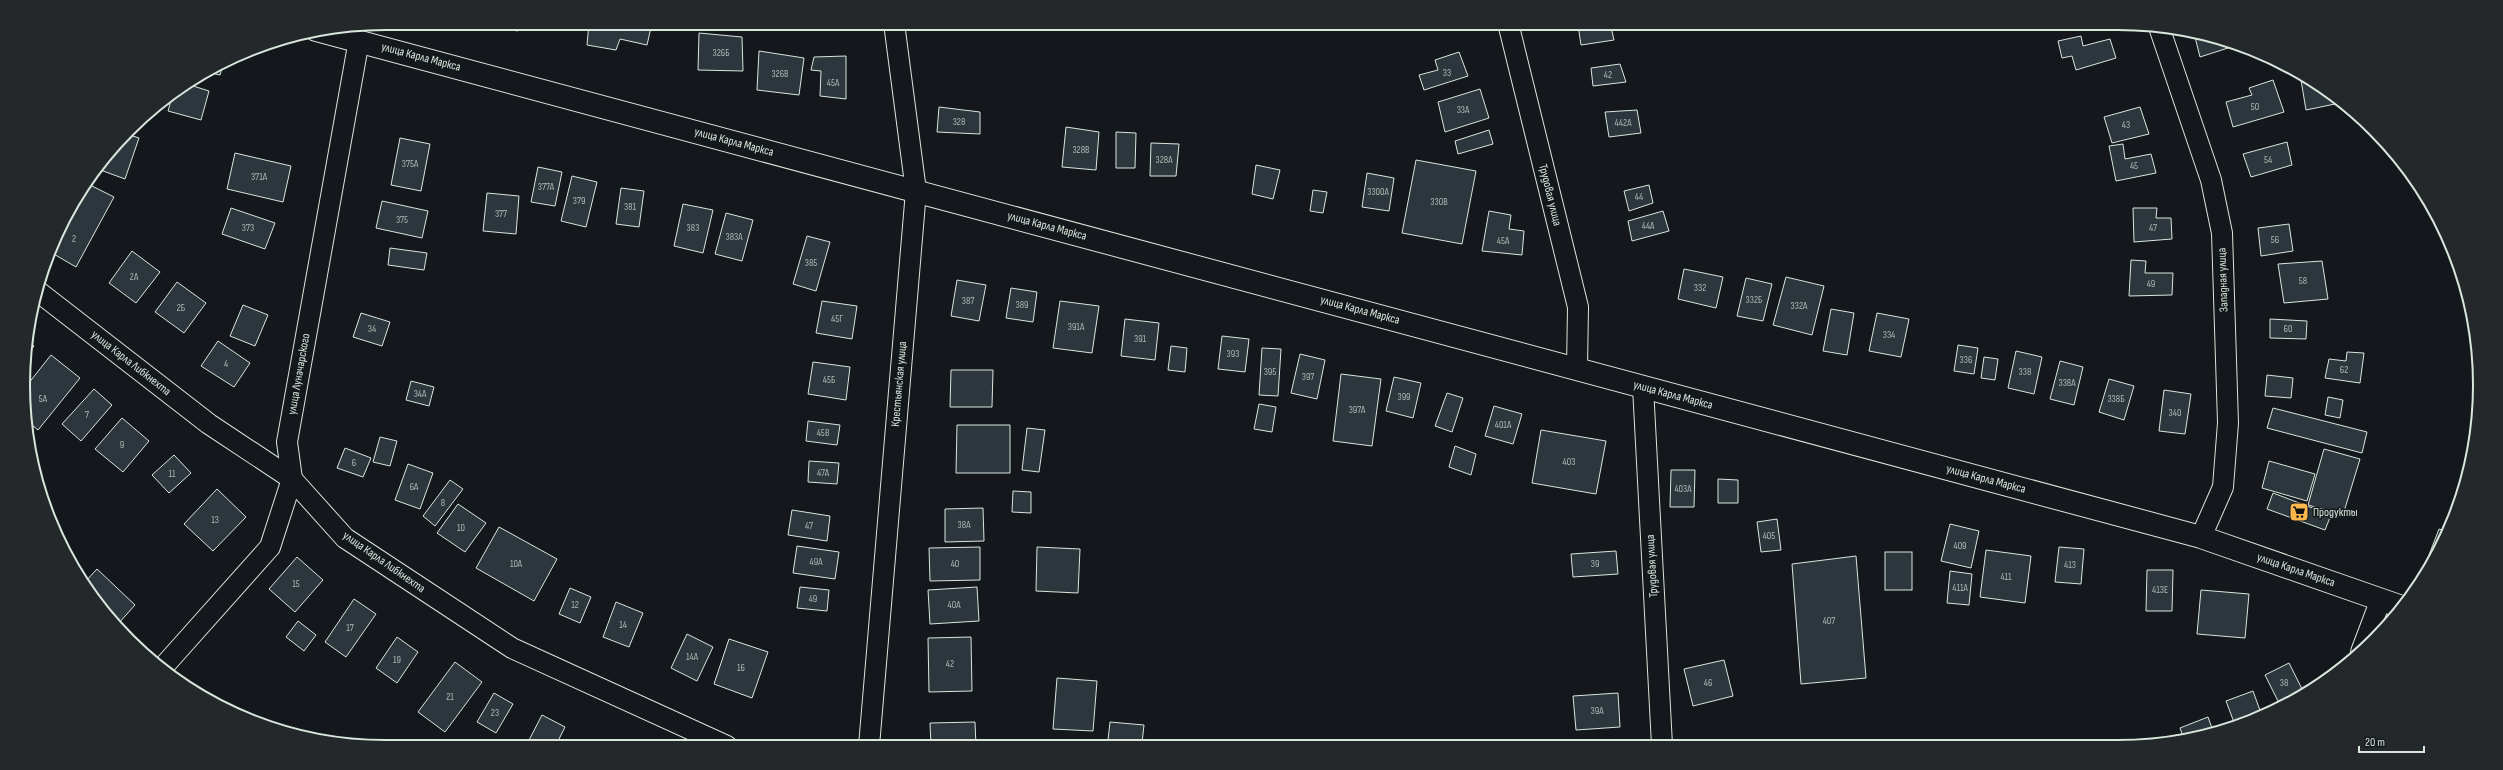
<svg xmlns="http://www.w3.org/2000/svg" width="2503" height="770" viewBox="0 0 2503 770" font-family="'Sofia Sans Condensed',sans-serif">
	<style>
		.building { fill: #2c363c; stroke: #d8e6dc }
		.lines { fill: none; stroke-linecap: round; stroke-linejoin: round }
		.minor-casing { stroke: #d8e6dc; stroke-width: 22 }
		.secondary-casing { stroke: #d8e6dc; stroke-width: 24 }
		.minor { stroke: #14181c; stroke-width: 20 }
		.secondary { stroke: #14181c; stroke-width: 22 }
		.labels { text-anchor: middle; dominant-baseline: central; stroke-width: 3; stroke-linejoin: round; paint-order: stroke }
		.number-label { font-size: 10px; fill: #adbab4 }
		.street-label { font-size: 12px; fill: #d8e6dc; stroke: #14181c }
		.poi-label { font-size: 12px; fill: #d8e6dc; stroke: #14181c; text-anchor: start }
		.rim { fill: none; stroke: #d8e6dc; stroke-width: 2 }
	</style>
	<rect width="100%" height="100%" fill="#14181c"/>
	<!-- building -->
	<g class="building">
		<path d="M515 23H531V28L516 31Z"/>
		<path d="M589 23H652L647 45 620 39 616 50 587 45Z"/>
		<path d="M1401 23H1415L1402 27Z"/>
		<path d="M1589 23H1610L1614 40 1581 45 1578 25Z"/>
		<path d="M699 33 742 37 743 71 698 70Z"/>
		<path d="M2081 36 2083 46 2110 39 2116 58 2076 70 2072 56 2062 58 2058 41Z"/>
		<path d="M2207 36 2226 41 2228 48 2200 57 2195 37Z"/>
		<path d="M759 51 804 58 799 95 757 90Z"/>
		<path d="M1459 52 1468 76 1424 90 1419 75 1438 70 1435 60Z"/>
		<path d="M846 56V99L820 96 821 71 811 70 814 57Z"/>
		<path d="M1620 64 1626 82 1593 86 1591 68Z"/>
		<path d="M223 65 220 75 211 73Z"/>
		<path d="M2300 74 2319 84 2334 96 2335 104 2306 110Z"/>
		<path d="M2273 80 2284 112 2233 127 2226 102 2252 95 2249 88Z"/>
		<path d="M190 85 209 91 201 120 168 111 172 97Z"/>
		<path d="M1480 89 1489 118 1445 132 1438 102Z"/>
		<path d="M939 107 980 112V134L937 132Z"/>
		<path d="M2140 107 2149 134 2112 143 2104 117Z"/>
		<path d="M1637 110 1641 133 1609 137 1605 112Z"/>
		<path d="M1066 127 1099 132 1096 170 1062 167Z"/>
		<path d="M1489 130 1493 144 1458 154 1455 141Z"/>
		<path d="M1116 132 1136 133 1135 168H1116Z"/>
		<path d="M127 134 139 138 125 179 95 168Z"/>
		<path d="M400 138 430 144 421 191 391 185Z"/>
		<path d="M2287 142 2292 165 2251 177 2243 154Z"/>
		<path d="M1151 143 1179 144 1176 176H1150Z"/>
		<path d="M2123 144 2125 159 2151 154 2156 173 2116 181 2109 146Z"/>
		<path d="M235 153 291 166 283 202 227 189Z"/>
		<path d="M1416 160 1476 171 1462 244 1402 233Z"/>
		<path d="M1256 165 1280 170 1273 199 1252 194Z"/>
		<path d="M538 167 562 172 555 206 531 202Z"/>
		<path d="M1367 173 1394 178 1389 211 1362 207Z"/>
		<path d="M572 176 597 182 586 227 561 221Z"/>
		<path d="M86 183 114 197 76 267 52 253 60 225Z"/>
		<path d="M1649 185 1653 203 1629 211 1624 191Z"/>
		<path d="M621 188 644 191 639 227 616 224Z"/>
		<path d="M1313 190 1327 192 1323 213 1310 211Z"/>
		<path d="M487 193 519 196 516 234 483 231Z"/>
		<path d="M382 201 428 211 422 238 376 228Z"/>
		<path d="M683 204 713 210 703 253 674 246Z"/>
		<path d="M231 208 275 223 265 249 222 234Z"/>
		<path d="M2133 208H2157L2156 218H2171L2172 239 2134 242Z"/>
		<path d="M1489 211 1511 215 1509 229 1524 231 1522 255 1482 251Z"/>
		<path d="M1663 211 1669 231 1632 241 1628 221Z"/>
		<path d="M726 213 753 220 742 261 715 254Z"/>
		<path d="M2289 224 2293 251 2261 256 2258 228Z"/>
		<path d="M807 236 830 242 816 291 793 284Z"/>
		<path d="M390 248 427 253 424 270 388 265Z"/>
		<path d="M132 251 160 272 136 303 109 283Z"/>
		<path d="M2131 260 2146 261 2145 273H2173L2172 295 2129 296Z"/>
		<path d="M2322 261 2328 299 2284 303 2278 264Z"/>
		<path d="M1684 269 1723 277 1716 308 1678 299Z"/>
		<path d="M1786 277 1824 286 1812 335 1773 325Z"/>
		<path d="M1746 278 1772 284 1763 321 1737 316Z"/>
		<path d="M957 280 986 285 979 321 951 316Z"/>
		<path d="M177 282 206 303 184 333 155 312Z"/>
		<path d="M1011 288 1037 292 1033 322 1006 318Z"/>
		<path d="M822 301 857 306 852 339 816 333Z"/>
		<path d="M1060 301 1099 306 1092 353 1053 348Z"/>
		<path d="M243 305 268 315 255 346 230 336Z"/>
		<path d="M1831 309 1854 313 1847 355 1823 351Z"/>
		<path d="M361 313 390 322 382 346 353 337Z"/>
		<path d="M1877 313 1909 319 1901 357 1869 351Z"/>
		<path d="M1125 319 1159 323 1155 360 1121 356Z"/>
		<path d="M2270 319 2307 321 2306 339 2270 338Z"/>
		<path d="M1222 336 1249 339 1245 372 1218 369Z"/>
		<path d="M26 340 34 346 25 358Z"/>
		<path d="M218 341 250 363 234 387 201 366Z"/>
		<path d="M1958 345 1978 348 1974 374 1954 371Z"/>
		<path d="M1171 346 1187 348 1185 372 1168 370Z"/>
		<path d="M1262 348 1281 349 1278 396 1259 395Z"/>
		<path d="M2016 351 2042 357 2034 394 2008 388Z"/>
		<path d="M2347 352 2364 353 2360 383 2325 378 2329 359 2346 361Z"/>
		<path d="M1300 354 1325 360 1317 399 1291 393Z"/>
		<path d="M51 355 80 378 38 430 26 420 24 389Z"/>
		<path d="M1984 357 1998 359 1995 380 1981 378Z"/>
		<path d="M2060 361 2083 367 2074 405 2050 399Z"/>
		<path d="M813 362 850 367 846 400 808 394Z"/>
		<path d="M951 370H993L992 407H950Z"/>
		<path d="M1341 374 1381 379 1372 446 1333 441Z"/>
		<path d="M2267 375 2293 378 2291 398 2265 396Z"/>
		<path d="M1394 377 1421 383 1413 418 1386 411Z"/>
		<path d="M2109 379 2134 386 2124 420 2099 412Z"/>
		<path d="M411 381 434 387 429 406 406 400Z"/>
		<path d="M94 389 112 405 81 441 62 424Z"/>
		<path d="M2164 390 2191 394 2185 434 2159 431Z"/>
		<path d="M1447 393 1463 398 1452 432 1435 426Z"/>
		<path d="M2328 397 2343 400 2340 418 2325 415Z"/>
		<path d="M1259 404 1276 407 1272 432 1254 429Z"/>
		<path d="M1494 406 1522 414 1513 444 1485 436Z"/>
		<path d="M2273 408 2367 432 2362 453 2267 428Z"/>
		<path d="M122 418 149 441 123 472 95 449Z"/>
		<path d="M808 421 840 425 837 445 806 441Z"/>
		<path d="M957 425H1010V473H956Z"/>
		<path d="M1027 428 1045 430 1039 472 1022 470Z"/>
		<path d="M1541 430 1606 441 1596 494 1532 483Z"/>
		<path d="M380 437 397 441 390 466 373 462Z"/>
		<path d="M1455 446 1476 454 1471 475 1449 467Z"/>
		<path d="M345 448 371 458 363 477 337 468Z"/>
		<path d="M2324 449 2360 459 2343 515 2308 505Z"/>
		<path d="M174 455 191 473 169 493 152 475Z"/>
		<path d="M809 461 839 463 837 484 808 482Z"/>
		<path d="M2269 461 2315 474 2307 501 2262 488Z"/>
		<path d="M408 464 433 473 420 509 395 500Z"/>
		<path d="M1671 470H1695L1694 507H1670Z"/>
		<path d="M1718 479 1738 480V503H1718Z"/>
		<path d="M450 480 463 489 435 526 423 516Z"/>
		<path d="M217 489 246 517 213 551 184 524Z"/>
		<path d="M1013 491 1031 492V513L1012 512Z"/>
		<path d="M2273 493 2331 515 2325 530 2267 509Z"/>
		<path d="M458 504 486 523 465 552 437 533Z"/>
		<path d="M983 508 984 541 945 542V509Z"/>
		<path d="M792 510 830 516 827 541 788 535Z"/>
		<path d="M1777 519 1781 550 1761 552 1757 522Z"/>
		<path d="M1950 524 1979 531 1971 568 1941 561Z"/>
		<path d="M499 527 557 559 534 601 476 568Z"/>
		<path d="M2439 529 2445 531 2435 557 2429 555Z"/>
		<path d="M797 546 839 552 835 579 793 573Z"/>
		<path d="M980 547V580L930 581 929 548Z"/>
		<path d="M1037 547 1080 549 1078 593 1036 591Z"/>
		<path d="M2059 547 2084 549 2081 584 2055 582Z"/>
		<path d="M1986 550 2031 556 2025 603 1980 597Z"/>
		<path d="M1616 551 1618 574 1573 577 1571 554Z"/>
		<rect x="1885" y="552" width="27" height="38"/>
		<path d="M1856 556 1866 678 1801 684 1792 564Z"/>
		<path d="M297 557 323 580 295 612 269 589Z"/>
		<path d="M97 569 135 605 118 624 97 604 84 583Z"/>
		<path d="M2147 570H2173L2172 611H2146Z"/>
		<path d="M1950 571 1972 574 1969 605 1947 603Z"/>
		<path d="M800 587 829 590 827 611 797 608Z"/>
		<path d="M977 587 979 621 930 624 928 590Z"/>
		<path d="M570 588 591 597 580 623 559 614Z"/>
		<path d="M2201 590 2249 594 2245 638 2197 634Z"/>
		<path d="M354 599 376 614 346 657 325 642Z"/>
		<path d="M616 602 643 613 629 647 603 637Z"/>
		<path d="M298 621 316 635 304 651 286 637Z"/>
		<path d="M687 634 713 647 697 681 671 668Z"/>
		<path d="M397 637 418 652 397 683 376 668Z"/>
		<path d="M971 637 972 691 929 692 928 638Z"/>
		<path d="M729 639 768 652 752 698 714 684Z"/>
		<path d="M1724 660 1733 696 1693 706 1684 669Z"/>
		<path d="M455 662 482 682 445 732 418 712Z"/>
		<path d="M2289 663 2303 691 2280 705 2265 675Z"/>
		<path d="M1057 678 1097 681 1093 731 1053 729Z"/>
		<path d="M2253 691 2262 716 2235 725 2226 701Z"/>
		<path d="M494 693 513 704 496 733 477 722Z"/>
		<path d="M1618 693 1620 727 1576 730 1573 696Z"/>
		<path d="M542 715 565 727 555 747H537L528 742Z"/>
		<path d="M2208 717 2213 731 2184 739 2180 728Z"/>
		<path d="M975 722 976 746H931L930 723Z"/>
		<path d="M1110 722 1144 725 1142 743 1108 740Z"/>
		<path d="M599 742 607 747H596Z"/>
	</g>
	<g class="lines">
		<defs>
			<g id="minor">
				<path d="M1508 23 1578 307 1577 368"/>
				<path d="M2159 27 2211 180 2222 233 2228 423 2223 487 2201 537"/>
				<path d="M40 293 209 424 292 479 345 538 512 648 727 746"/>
				<path d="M1643 387 1662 745"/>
				<path d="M2361 652 2381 599"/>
				<path d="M163 667 270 547 292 479 287 442 359 40"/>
				<path d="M869 746 916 191 894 23"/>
			</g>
			<path id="secondary" d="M316 30 2201 537 2399 606"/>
		</defs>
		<!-- minor casing -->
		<use href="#minor" class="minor-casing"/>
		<!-- secondary casing -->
		<use href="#secondary" class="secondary-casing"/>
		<!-- minor -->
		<use href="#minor" class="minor"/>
		<!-- secondary -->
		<use href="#secondary" class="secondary"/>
	</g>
	<!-- icons -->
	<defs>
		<symbol id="supermarket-square" viewBox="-11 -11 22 22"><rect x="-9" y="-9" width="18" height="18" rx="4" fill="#ffb74d" stroke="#14181c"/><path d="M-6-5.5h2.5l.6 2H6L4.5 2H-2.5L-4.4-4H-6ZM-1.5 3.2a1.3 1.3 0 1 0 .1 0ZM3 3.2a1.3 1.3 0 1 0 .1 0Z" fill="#111"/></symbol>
	</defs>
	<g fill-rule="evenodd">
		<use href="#supermarket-square" x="2288" y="501" width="22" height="22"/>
	</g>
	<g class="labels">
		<!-- number labels -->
		<g class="number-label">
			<text x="721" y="53">326Б</text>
			<text x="1447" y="73">33</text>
			<text x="780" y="74">326В</text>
			<text x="1608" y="75">42</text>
			<text x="833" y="83">45А</text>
			<text x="2255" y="107">50</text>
			<text x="1463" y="110">33А</text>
			<text x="959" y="122">328</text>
			<text x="1623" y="123">442А</text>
			<text x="2126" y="125">43</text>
			<text x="1081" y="150">328В</text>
			<text x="1164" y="160">328А</text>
			<text x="2268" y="160">54</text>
			<text x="410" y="164">375А</text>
			<text x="2134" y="166">45</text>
			<text x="259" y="177">371А</text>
			<text x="546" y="187">377А</text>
			<text x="1378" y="192">3300А</text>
			<text x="1639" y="197">44</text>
			<text x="579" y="201">379</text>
			<text x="1439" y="202">330В</text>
			<text x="630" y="207">381</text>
			<text x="501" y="214">377</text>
			<text x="402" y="220">375</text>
			<text x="1648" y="226">44А</text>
			<text x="248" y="228">373</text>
			<text x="693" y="228">383</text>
			<text x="2153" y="228">47</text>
			<text x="734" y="237">383А</text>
			<text x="74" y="239">2</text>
			<text x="2275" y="240">56</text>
			<text x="1503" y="241">45А</text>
			<text x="811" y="263">385</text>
			<text x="134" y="277">2А</text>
			<text x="2303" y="281">58</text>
			<text x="2151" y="284">49</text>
			<text x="1700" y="288">332</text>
			<text x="1754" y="300">332Б</text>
			<text x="968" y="301">387</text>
			<text x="1022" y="305">389</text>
			<text x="1799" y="306">332А</text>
			<text x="181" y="308">2Б</text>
			<text x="837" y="319">45Г</text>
			<text x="1076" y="327">391А</text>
			<text x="372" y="329">34</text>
			<text x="2288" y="329">60</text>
			<text x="1889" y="335">334</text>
			<text x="1140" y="339">391</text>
			<text x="1233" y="354">393</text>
			<text x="1966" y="360">336</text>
			<text x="226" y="364">4</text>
			<text x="2344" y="370">62</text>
			<text x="1270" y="372">395</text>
			<text x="2025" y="372">338</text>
			<text x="1308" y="377">397</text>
			<text x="829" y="380">45Б</text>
			<text x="2067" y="383">338А</text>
			<text x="420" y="394">34А</text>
			<text x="1404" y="397">399</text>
			<text x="43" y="399">5А</text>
			<text x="2116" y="399">338Б</text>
			<text x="1357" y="410">397А</text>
			<text x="2175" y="413">340</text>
			<text x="87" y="415">7</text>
			<text x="1503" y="425">401А</text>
			<text x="823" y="433">45В</text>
			<text x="122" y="445">9</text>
			<text x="1569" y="462">403</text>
			<text x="354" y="463">6</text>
			<text x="823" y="473">47А</text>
			<text x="172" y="474">11</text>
			<text x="414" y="487">6А</text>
			<text x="1683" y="489">403А</text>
			<text x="443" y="503">8</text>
			<text x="215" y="520">13</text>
			<text x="964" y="525">38А</text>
			<text x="809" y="526">47</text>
			<text x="461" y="528">10</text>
			<text x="1769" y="536">405</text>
			<text x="1960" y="546">409</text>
			<text x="816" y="562">49А</text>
			<text x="516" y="564">10А</text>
			<text x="955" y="564">40</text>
			<text x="1595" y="564">39</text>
			<text x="2070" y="565">413</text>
			<text x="2006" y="577">411</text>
			<text x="296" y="584">15</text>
			<text x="1960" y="588">411А</text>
			<text x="2160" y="590">413Е</text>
			<text x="813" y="599">49</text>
			<text x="575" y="605">12</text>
			<text x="954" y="605">40А</text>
			<text x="1829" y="621">407</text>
			<text x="623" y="625">14</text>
			<text x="350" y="628">17</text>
			<text x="692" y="657">14А</text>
			<text x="397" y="660">19</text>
			<text x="950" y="664">42</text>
			<text x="741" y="668">16</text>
			<text x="1708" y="683">46</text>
			<text x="2284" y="683">38</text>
			<text x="450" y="697">21</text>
			<text x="1597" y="711">39А</text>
			<text x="495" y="713">23</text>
		</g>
		<!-- street labels -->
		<g class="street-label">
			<text transform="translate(421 57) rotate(15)">улица Карла Маркса</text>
			<text transform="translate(734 142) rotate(15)">улица Карла Маркса</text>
			<text transform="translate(1550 195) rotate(76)">Трудовая улица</text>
			<text transform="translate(1047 226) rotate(15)">улица Карла Маркса</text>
			<text transform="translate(2223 280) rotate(-92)">Западная улица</text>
			<text transform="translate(1360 310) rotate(15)">улица Карла Маркса</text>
			<text transform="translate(131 363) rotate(38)">улица Карла Либкнехта</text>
			<text transform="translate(299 374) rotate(-80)">улица Луначарского</text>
			<text transform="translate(899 384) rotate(-85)">Крестьянская улица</text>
			<text transform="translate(1673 395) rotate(15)">улица Карла Маркса</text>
			<text transform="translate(1986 479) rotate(15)">улица Карла Маркса</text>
			<text transform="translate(384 562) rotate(35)">улица Карла Либкнехта</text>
			<text transform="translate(1652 566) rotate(-93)">Трудовая улица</text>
			<text transform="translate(2296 570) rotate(19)">улица Карла Маркса</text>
		</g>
		<!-- poi labels -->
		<g class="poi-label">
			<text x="2313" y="512">Продукты</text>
		</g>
	</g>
	<!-- crop -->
	<path d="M0 0H2503V770H0ZM385 30H2118A355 355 0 0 1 2473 385V385A355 355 0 0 1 2118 740H385A355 355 0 0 1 30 385V385A355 355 0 0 1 385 30Z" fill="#24282b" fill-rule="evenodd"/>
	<path class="rim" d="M385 30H2118A355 355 0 0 1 2473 385V385A355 355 0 0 1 2118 740H385A355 355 0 0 1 30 385V385A355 355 0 0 1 385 30Z"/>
	<!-- scale -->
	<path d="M2359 746v6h65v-6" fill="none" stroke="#d8e6dc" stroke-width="2"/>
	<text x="2365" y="746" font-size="12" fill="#d8e6dc" stroke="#14181c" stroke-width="3" paint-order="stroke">20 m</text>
</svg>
